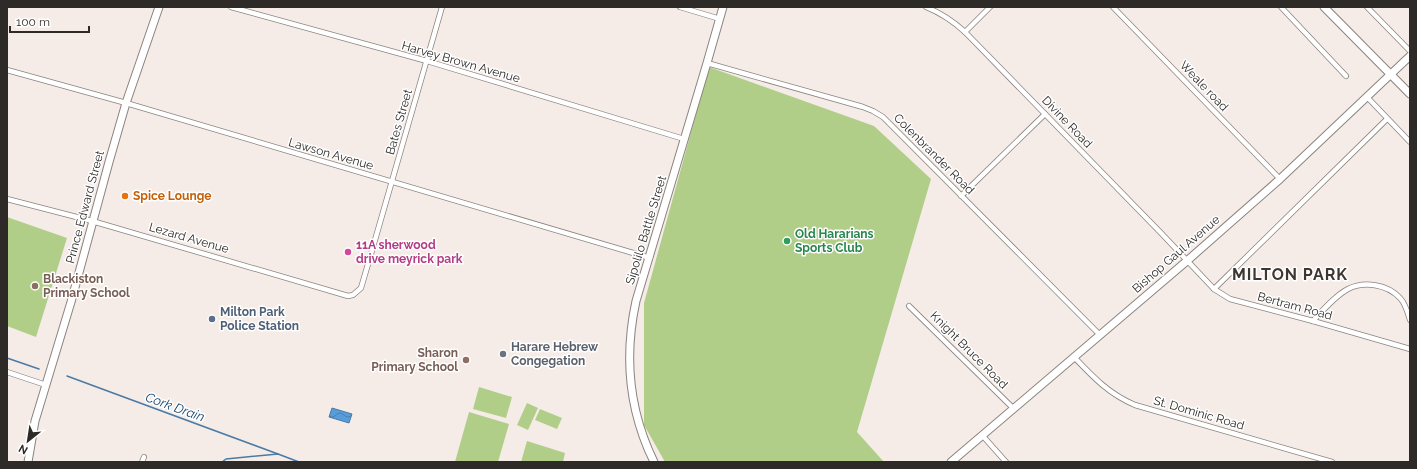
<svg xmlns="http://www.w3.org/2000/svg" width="1417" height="469" viewBox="0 0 1417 469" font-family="Raleway,sans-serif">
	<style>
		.park { fill: #b1ce88 }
		.water { fill: url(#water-waves); stroke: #4b7aa5 }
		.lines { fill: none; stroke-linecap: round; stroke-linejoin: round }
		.stream { stroke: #4b7aa5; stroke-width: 1.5 }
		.minor-casing { stroke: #8b837f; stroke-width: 6 }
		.secondary-casing { stroke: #8b837f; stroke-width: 9 }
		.minor { stroke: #fff; stroke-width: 4.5 }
		.secondary { stroke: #fff; stroke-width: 7 }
		.food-dot { fill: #e8710a; stroke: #fff; stroke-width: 1.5 }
		.leisure-dot { fill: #2e9e5b; stroke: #fff; stroke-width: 1.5 }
		.hotel-dot { fill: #d1479c; stroke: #fff; stroke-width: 1.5 }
		.education-dot { fill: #8d6e63; stroke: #fff; stroke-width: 1.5 }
		.service-dot { fill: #5c6f8a; stroke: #fff; stroke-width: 1.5 }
		.worship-dot { fill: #6b7280; stroke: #fff; stroke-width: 1.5 }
		.labels { text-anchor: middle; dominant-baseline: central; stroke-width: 3; stroke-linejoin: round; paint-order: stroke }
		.street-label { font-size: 12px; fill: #2d2a28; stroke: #fff }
		.food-label { font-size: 12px; font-weight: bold; fill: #c56008; stroke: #fff; text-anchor: start }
		.leisure-label { font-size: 12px; font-weight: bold; fill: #27864d; stroke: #fff; text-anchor: start }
		.hotel-label { font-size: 12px; font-weight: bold; fill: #b23c85; stroke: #fff; text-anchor: start }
		.education-label { font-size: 12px; font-weight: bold; fill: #785e54; stroke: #fff; text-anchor: start }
		.service-label { font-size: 12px; font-weight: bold; fill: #4e5e75; stroke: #fff; text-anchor: start }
		.worship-label { font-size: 12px; font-weight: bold; fill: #5b616d; stroke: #fff; text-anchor: start }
		.water-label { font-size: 13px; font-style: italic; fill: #11456e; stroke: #fff }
		.district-label { font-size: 16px; font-weight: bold; letter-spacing: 1px; fill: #3d3633; stroke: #fff }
	</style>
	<defs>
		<pattern id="water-waves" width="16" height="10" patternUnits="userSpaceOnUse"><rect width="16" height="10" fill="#589ddb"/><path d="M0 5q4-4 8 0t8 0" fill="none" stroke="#4980b2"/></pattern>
	</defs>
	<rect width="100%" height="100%" fill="#f5ece8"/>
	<!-- park -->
	<g class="park">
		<path d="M709 67 874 126 931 179 857 432 884 462H665L644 425V303Z"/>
		<path d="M7 217 67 238 36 337 7 326Z"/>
		<path d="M479 387 512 397 506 418 473 409Z"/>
		<path d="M527 403 538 408 528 430 517 425Z"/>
		<path d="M540 409 562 418 557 429 535 420Z"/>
		<path d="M469 412 509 424 498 462H455Z"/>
		<path d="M527 441 565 453 563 462H521Z"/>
	</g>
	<!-- water -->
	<path class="water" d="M332 408 352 414 349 423 329 417Z"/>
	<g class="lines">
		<!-- stream -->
		<g class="stream">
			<path d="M7 358 39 369"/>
			<path d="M67 376 278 454"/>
			<path d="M222 462 226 459 278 454 299 462"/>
		</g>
		<defs>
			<g id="minor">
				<path d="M231 7 427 61 684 139"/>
				<path d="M680 7 720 19"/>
				<path d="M926 7C941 13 953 21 965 32L1162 234 1214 289 1230 299 1313 321 1410 349"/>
				<path d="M1113 7 1280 179"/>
				<path d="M1281 7 1346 76"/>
				<path d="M1367 7 1410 51"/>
				<path d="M965 32 990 7"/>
				<path d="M707 63 863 107 873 111 883 117 1100 335"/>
				<path d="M7 70 126 103 650 258"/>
				<path d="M1367 97 1410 142"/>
				<path d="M961 196 1045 114"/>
				<path d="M7 199 92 221 348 296 353 295 361 288 373 247 442 7"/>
				<path d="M1214 289 1387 119"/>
				<path d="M909 306 1014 409"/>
				<path d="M1313 321C1323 310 1335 296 1348 289 1364 281 1387 284 1400 298 1405 303 1408 313 1410 320"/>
				<path d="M1074 357C1093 377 1109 394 1135 405L1332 462"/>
				<path d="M7 372 46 385"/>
				<path d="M982 435 1006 462"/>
				<path d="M142 462 144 457"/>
			</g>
			<g id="secondary">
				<path d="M1324 7 1410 94"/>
				<path d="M28 462 35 421 71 302 109 162 126 103 159 7"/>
				<path d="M654 462C629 411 624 356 636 301L707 63 723 7"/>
				<path d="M951 462 1188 260 1280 179 1410 56"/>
			</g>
		</defs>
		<!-- minor casing -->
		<use href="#minor" class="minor-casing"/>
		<!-- secondary casing -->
		<use href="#secondary" class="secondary-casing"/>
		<!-- minor -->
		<use href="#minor" class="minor"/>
		<!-- secondary -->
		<use href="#secondary" class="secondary"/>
	</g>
	<!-- markers -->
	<circle class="food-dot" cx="125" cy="196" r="4"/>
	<circle class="leisure-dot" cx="787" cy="241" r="4"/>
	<circle class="hotel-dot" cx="348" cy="252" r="4"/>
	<g class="education-dot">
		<circle cx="35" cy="286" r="4"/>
		<circle cx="466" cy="360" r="4"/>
	</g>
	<circle class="service-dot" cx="212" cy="319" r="4"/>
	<circle class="worship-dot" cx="503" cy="354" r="4"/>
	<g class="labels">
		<!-- street labels -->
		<g class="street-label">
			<text transform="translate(461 62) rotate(16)">Harvey Brown Avenue</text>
			<text transform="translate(1204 86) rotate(46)">Weale road</text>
			<text transform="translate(399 122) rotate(-74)">Bates Street</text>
			<text transform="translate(1067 122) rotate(46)">Divine Road</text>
			<text transform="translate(331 154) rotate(16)">Lawson Avenue</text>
			<text transform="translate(934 154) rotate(45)">Colenbrander Road</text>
			<text transform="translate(85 207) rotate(-75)">Prince Edward Street</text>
			<text transform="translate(646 230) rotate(-73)">Sipolilo Battle Street</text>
			<text transform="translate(189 238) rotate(16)">Lezard Avenue</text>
			<text transform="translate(1176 254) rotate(-41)">Bishop Gaul Avenue</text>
			<text transform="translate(1295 306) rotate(15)">Bertram Road</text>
			<text transform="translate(969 350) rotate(45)">Knight Bruce Road</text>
			<text transform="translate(1199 413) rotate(16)">St. Dominic Road</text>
		</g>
		<!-- food labels -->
		<g class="food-label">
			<text x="133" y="196">Spice Lounge</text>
		</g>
		<!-- leisure labels -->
		<g class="leisure-label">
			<text x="795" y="234">Old Hararians<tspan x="795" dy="14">Sports Club</tspan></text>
		</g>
		<!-- hotel labels -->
		<g class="hotel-label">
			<text x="356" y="245">11A sherwood<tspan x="356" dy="14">drive meyrick park</tspan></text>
		</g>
		<!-- education labels -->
		<g class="education-label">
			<text x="43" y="279">Blackiston<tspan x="43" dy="14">Primary School</tspan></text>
			<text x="458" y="353" text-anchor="end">Sharon<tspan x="458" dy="14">Primary School</tspan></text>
		</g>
		<!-- service labels -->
		<g class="service-label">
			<text x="220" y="312">Milton Park<tspan x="220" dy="14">Police Station</tspan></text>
		</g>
		<!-- worship labels -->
		<g class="worship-label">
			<text x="511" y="347">Harare Hebrew<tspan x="511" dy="14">Congegation</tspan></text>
		</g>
		<!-- water labels -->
		<g class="water-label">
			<text transform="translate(175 407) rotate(20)">Cork Drain</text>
		</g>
		<!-- district labels -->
		<g class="district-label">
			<text x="1290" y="274">MILTON PARK</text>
		</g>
	</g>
	<!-- border -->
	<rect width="1417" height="469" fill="none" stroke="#2d2a28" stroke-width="16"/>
	<!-- north arrow -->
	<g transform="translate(28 441) rotate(210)" stroke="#ffffff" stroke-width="3" paint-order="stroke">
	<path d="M0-3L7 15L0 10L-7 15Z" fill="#2d2a28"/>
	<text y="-6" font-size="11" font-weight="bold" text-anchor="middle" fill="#2d2a28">N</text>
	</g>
	<!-- scale -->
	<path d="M10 26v6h79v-6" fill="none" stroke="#2d2a28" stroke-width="2"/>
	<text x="16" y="26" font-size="12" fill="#2d2a28" stroke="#ffffff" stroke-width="3" paint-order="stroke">100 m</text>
</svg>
